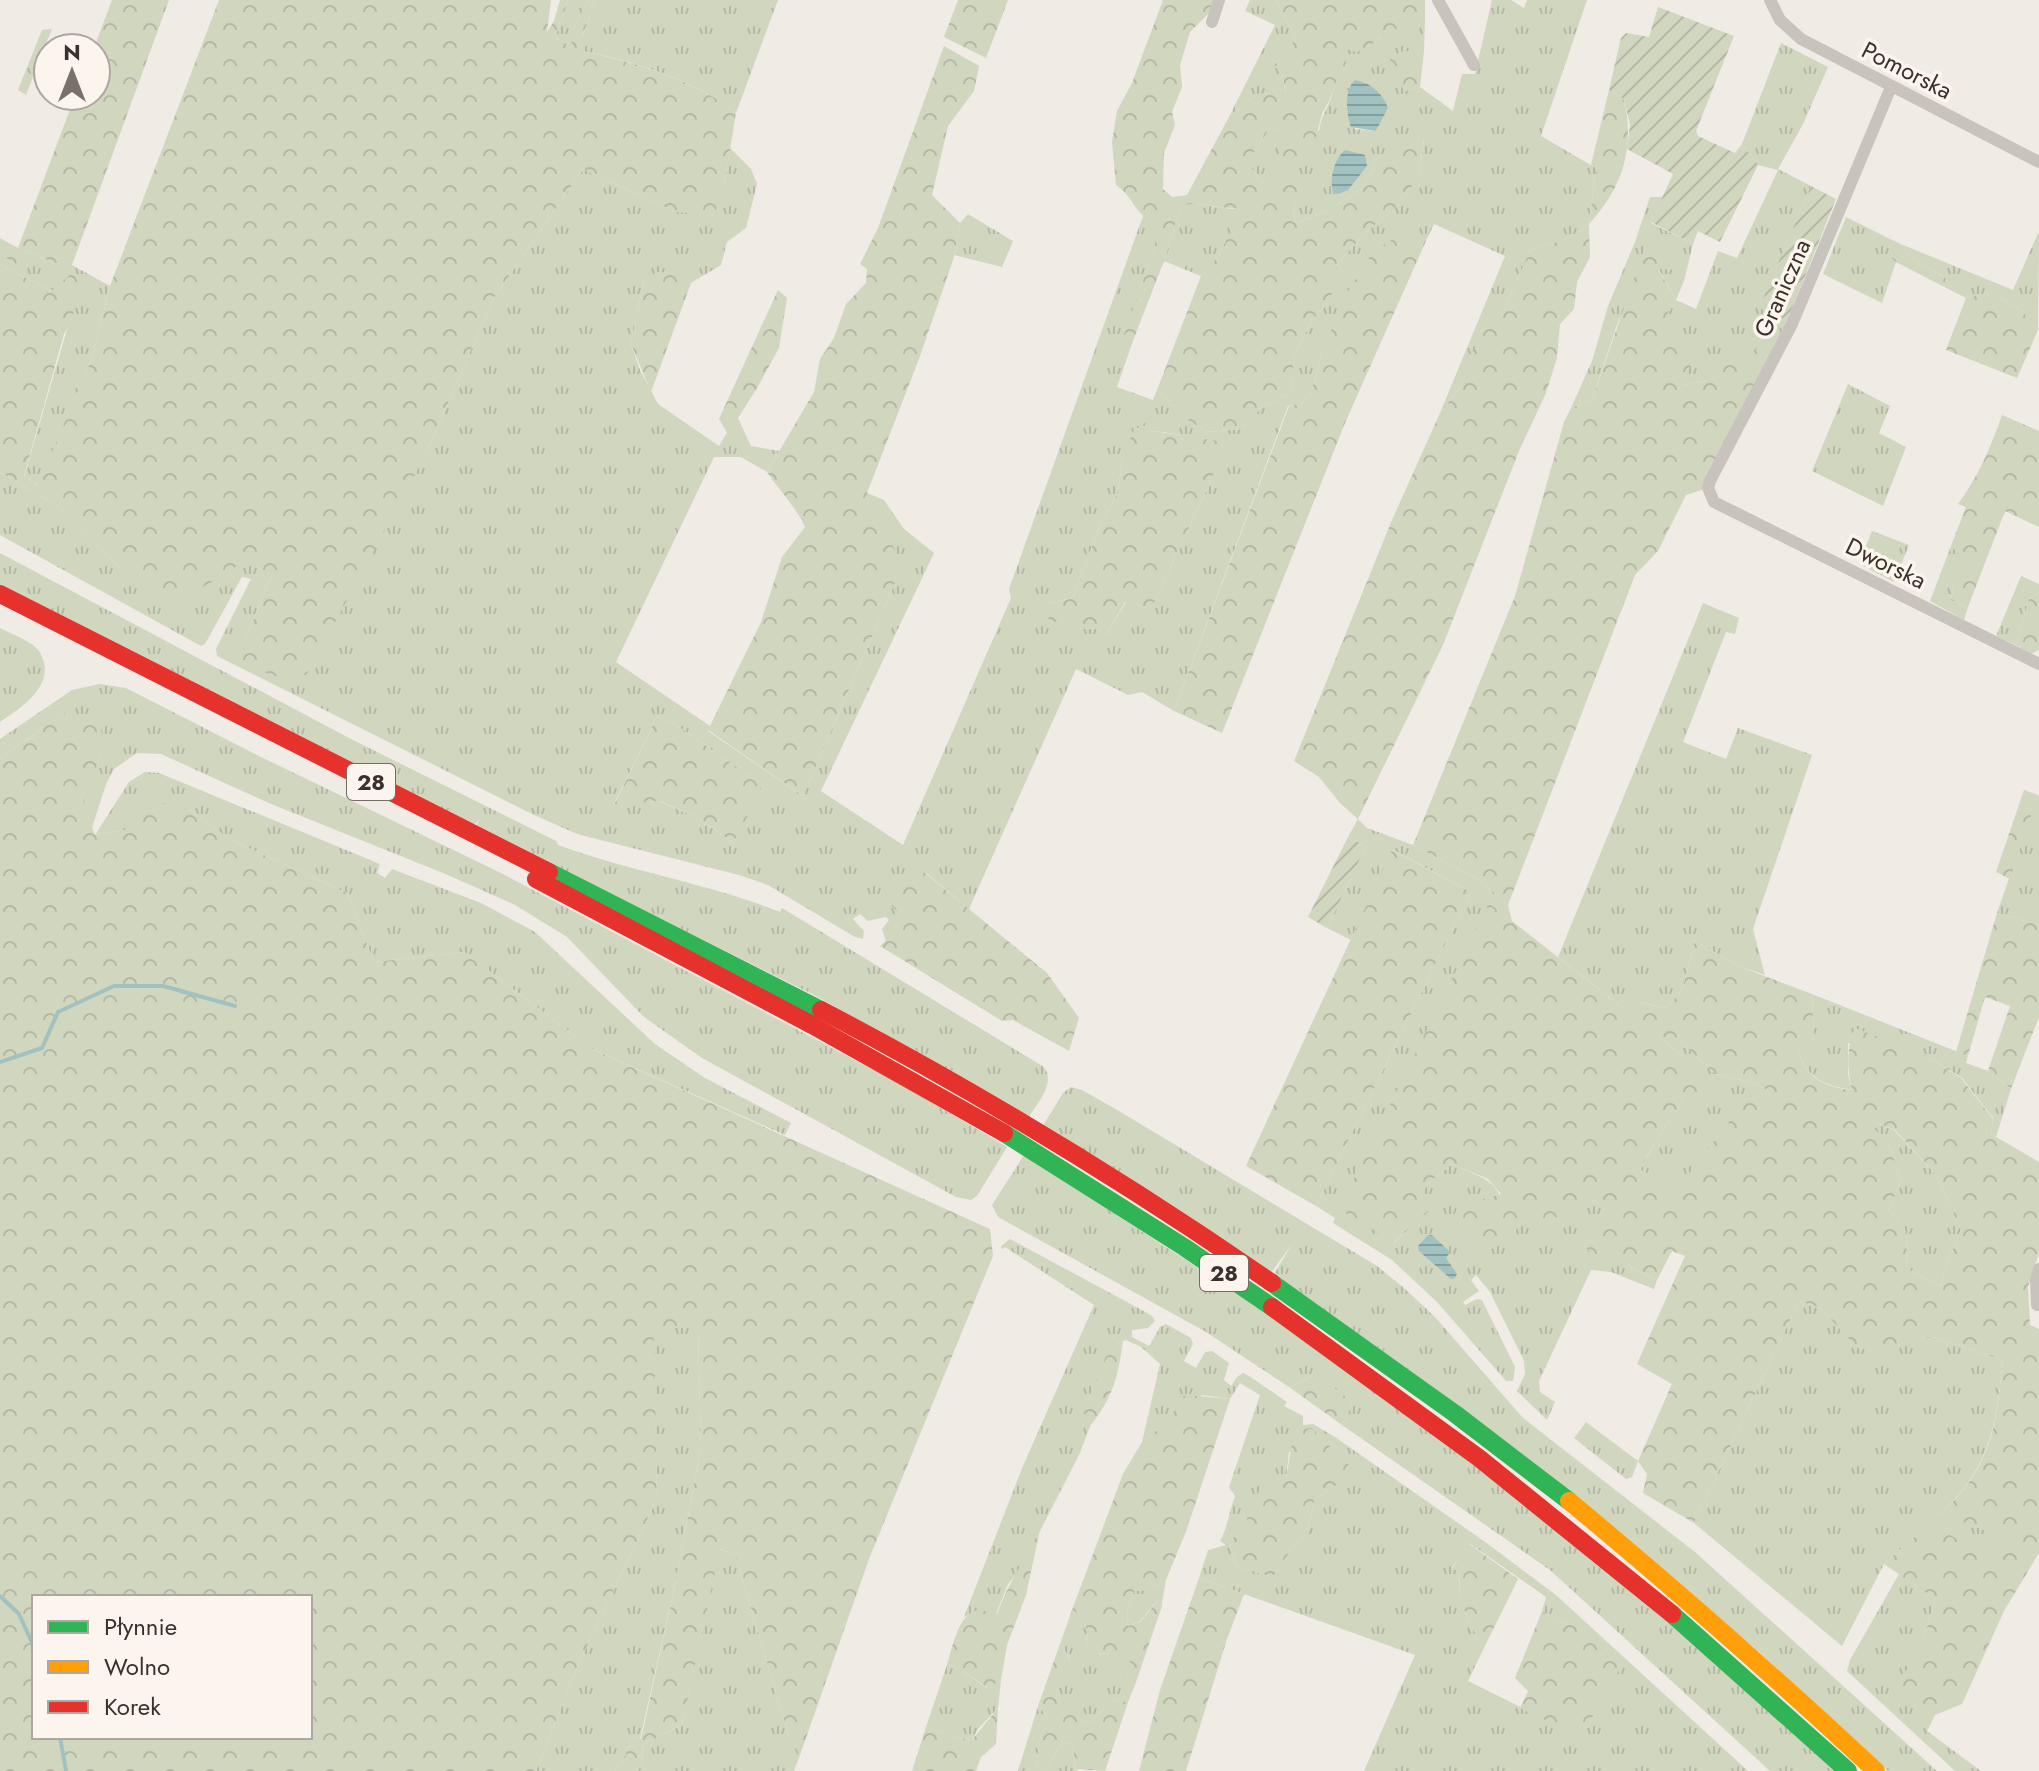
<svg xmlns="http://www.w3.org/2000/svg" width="2039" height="1771" viewBox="0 0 2039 1771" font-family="Jost,sans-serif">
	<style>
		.grass { fill: url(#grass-tufts); fill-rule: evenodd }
		.forest { fill: url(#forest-crowns); fill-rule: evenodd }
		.garden { fill: url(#garden-furrows) }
		.water { fill: url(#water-rules) }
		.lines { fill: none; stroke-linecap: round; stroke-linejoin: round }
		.stream { stroke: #a1c2c1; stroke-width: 4 }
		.street { stroke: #c9c3be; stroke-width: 12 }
		.fast { stroke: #30b455; stroke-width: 18 }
		.slow { stroke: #ff9f0a; stroke-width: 18 }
		.jam { stroke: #e5322d; stroke-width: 18 }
		.labels { text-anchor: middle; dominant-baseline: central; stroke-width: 7; stroke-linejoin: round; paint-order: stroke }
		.shield { fill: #fbf5ee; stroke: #756b66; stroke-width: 2 }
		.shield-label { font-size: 22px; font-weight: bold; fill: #3b302b }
		.street-label { font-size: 24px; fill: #3b302b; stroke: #fbf5ee }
	</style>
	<defs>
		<pattern id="grass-tufts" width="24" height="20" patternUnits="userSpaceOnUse" patternTransform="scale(2)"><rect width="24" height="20" fill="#d1d6bf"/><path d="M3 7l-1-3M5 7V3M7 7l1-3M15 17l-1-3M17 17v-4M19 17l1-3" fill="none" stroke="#b4b8a4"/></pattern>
		<pattern id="forest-crowns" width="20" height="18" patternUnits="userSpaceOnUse" patternTransform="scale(2)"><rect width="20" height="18" fill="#d1d6bf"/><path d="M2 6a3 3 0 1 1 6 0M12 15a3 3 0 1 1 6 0" fill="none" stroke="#b4b8a4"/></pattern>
		<pattern id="garden-furrows" width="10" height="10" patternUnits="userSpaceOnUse" patternTransform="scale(2)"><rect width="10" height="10" fill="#d1d6bf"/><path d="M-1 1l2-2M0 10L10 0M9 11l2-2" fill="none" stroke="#b4b8a4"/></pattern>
		<pattern id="water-rules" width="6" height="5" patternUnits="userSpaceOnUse" patternTransform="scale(2)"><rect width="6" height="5" fill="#a1c2c1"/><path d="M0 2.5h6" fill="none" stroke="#849e9d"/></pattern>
	</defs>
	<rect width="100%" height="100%" fill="#f0ebe5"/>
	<!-- grass -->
	<g class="grass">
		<path d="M568 0H589L575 25 572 47 556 39C556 25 565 14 568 0Z"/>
		<path d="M596 0H778L736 113C698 81 630 60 582 51V38Z"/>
		<path d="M1250 0H1276L1295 37 1290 49 1274 65 1282 74 1286 93 1257 94 1230 115 1275 25 1245 11Z"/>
		<path d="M1492 0H1511L1524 8 1527 0H1587L1541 136 1596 168 1589 224C1572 239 1552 244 1530 250L1504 311 1486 319 1461 386 1440 413 1505 256 1434 224 1426 241 1410 229 1323 349 1312 390 1303 403 1288 406 1174 711 1142 692 1128 695 1076 669 969 909 925 872 897 911C899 925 896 931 886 941L882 929 889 920 886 917 868 921 860 914 853 919 864 931 863 939 855 937 768 885 739 875 577 834 532 814 217 656 216 649 251 579 242 577 205 644 201 646 0 535V472L66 511 121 569 246 561 272 575 244 643 425 456 493 299 583 169 676 212 724 186 730 148 751 169 757 184 746 228 727 242 721 265 691 283C676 270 662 270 644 280L631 344 640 370 658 404 719 446 737 416 751 446 779 451 767 472 741 457H714L616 662 710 726 708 731 803 796 895 583 867 493 884 500 904 529 934 553 821 791 903 845 1011 598 1009 589 1143 216 1150 213 1155 232V246L1125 335 1134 338 1117 387 1153 400 1157 390 1178 406 1190 422 1209 432 1241 429 1263 406 1292 393 1294 356 1311 322 1327 303 1336 265 1368 230 1394 210 1412 186 1419 175 1424 139 1379 157 1364 187 1326 212 1296 223 1293 216 1297 197 1265 185 1252 169V155L1270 128 1319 131C1321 117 1326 111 1331 98 1336 83 1333 81 1346 68L1344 49 1374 43 1389 26 1425 21 1424 51H1403L1405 91 1420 87 1453 111 1462 74H1475ZM1355 80C1372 83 1380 95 1388 108L1376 131 1355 129C1343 115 1346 94 1355 80ZM1153 431C1197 436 1191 437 1214 474L1153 605 1143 607 1126 602 1106 635 1096 629 1076 628 1045 604 1073 598 1100 524 1118 493 1122 459ZM657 717 673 723 758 782 733 843 702 820 659 801 614 804Z"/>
		<path d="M52 29 26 95 18 90 42 30Z"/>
		<path d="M1781 43 1828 67 1803 124 1778 169 1811 186 1760 307 1787 321 1776 348 1774 342 1706 381 1683 385 1664 320 1676 300 1658 268 1657 246 1618 322 1592 400 1571 408 1592 361 1608 306 1635 242 1650 197H1663L1651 223 1693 244 1684 281 1676 300 1696 309 1718 251 1737 258 1778 170 1758 165 1742 144Z"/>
		<path d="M1192 203 1232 209 1244 207 1217 258 1201 276 1164 261 1181 205Z"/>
		<path d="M968 214 1013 241 1002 267 954 255 960 223Z"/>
		<path d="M1846 217 1890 239V256L1896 262 1882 303 1823 274Z"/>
		<path d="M2039 231 2038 330 2020 309 1990 293 1966 298 1956 293 1945 278 1908 256 1903 245 2013 290Z"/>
		<path d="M18 249 61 265H72L110 286 92 358 39 485 24 477 75 302 60 285 52 291 0 265V254L16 263Z"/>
		<path d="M1848 384 1890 406 1879 433 1906 447 1883 506 1812 471Z"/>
		<path d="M1872 531 1909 545 1894 582 1859 564Z"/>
		<path d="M1951 546 1968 563 1954 582 1951 600 1968 607 1964 620 1930 601Z"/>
		<path d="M0 553 351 739 556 841 558 845C631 872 708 883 780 912L782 908 1044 1067C1056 1083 1038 1102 1029 1117L816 996 476 827 479 819 474 826 0 586Z"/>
		<path d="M2021 576 2039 584V592L2029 599 2016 645 1996 636Z"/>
		<path d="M1703 603 1739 618 1735 634 1726 632 1683 742 1726 759 1738 728 1812 755 1753 929 1765 975 1738 966 1695 941 1682 990 1666 1008 1638 1002 1624 1009 1558 957Z"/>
		<path d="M0 628C11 634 32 641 39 651 59 683 23 707 0 722Z"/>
		<path d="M100 684 126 688 259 756 501 873 902 1085 1007 1147 977 1196 971 1200 956 1197 702 1058 644 1017 567 937 515 905 448 875 271 804 161 754 137 753 114 769 106 784 92 828 82 805 104 746 66 712 0 758V739L72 690Z"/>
		<path d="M145 772 159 773 380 864 377 873 385 878 392 869 481 903 535 932 655 1044 705 1078 791 1123 785 1135 592 1049 464 952 374 962 347 893 229 839 189 809 127 830 95 835 129 782Z"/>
		<path d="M2038 795 2039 796V925L1997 913Z"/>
		<path d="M1358 819 1367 828 1413 845 1480 880 1508 905 1512 921 1489 903 1394 1243 1427 1211H1412L1429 1182 1452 1164C1504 1186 1500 1185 1508 1240L1521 1223 1541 1219 1588 1196 1606 1210 1610 1252 1620 1254 1631 1268 1657 1280 1654 1289 1611 1272 1591 1270 1539 1381 1540 1392 1555 1402 1547 1420 1517 1391 1525 1374 1524 1361 1490 1292 1476 1275 1471 1280 1479 1291 1463 1302 1465 1305 1477 1299 1482 1300 1515 1367 1513 1381H1506L1437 1302 1392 1260 1333 1223 1335 1218 1316 1206 1471 892 1393 850 1351 940 1327 928 1366 846 1348 837Z"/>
		<path d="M1812 994 1968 1056 1966 1063 1988 1071 2011 1089 1996 1137 1991 1134 1993 1118 1962 1078 1930 1058 1848 1043V1074L1852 1090C1824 1085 1809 1080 1798 1052L1814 1037Z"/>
		<path d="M1673 1035 1716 1074 1761 1085 1781 1105 1731 1119 1677 1190 1640 1170 1655 1142 1684 1098 1690 1062 1659 1037Z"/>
		<path d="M1071 1087 1082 1090 1119 1111 1377 1266 1404 1288 1435 1317 1523 1418 1695 1552 1937 1771H1888L1758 1651 1408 1369 1274 1274 1292 1244 1271 1273 1042 1127 1063 1093Z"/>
		<path d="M1864 1118 1894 1130 1937 1176 1961 1230 1944 1271 1941 1286 1907 1269 1906 1232 1889 1210 1901 1180 1889 1145Z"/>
		<path d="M1024 1155 1271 1315 1437 1436 1609 1570 1720 1665 1835 1771H1770L1550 1570 1342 1425 1352 1404 1313 1376 1289 1387 1206 1332 998 1217 992 1205Z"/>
		<path d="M1010 1239 1151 1315 1155 1321 1148 1328 1132 1330V1337L1149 1346 1160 1327 1166 1324 1191 1338 1193 1344 1184 1361 1196 1368 1205 1352 1212 1351 1229 1363 1224 1380 1231 1386 1237 1377 1243 1373 1249 1376 1287 1402 1284 1406 1303 1416V1425L1313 1424 1335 1437 1488 1544 1556 1595 1748 1771H1364L1415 1655 1199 1578 1208 1550 1226 1545 1220 1541C1228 1527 1229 1511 1235 1496L1229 1487 1260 1395 1240 1383 1230 1399 1202 1395 1142 1442 1160 1364 1141 1347 1126 1340 1118 1343 1084 1411 1090 1426 1080 1453 1020 1570 1008 1584 996 1614 976 1611 964 1617 1023 1466 1094 1305 1005 1247 1002 1249 1001 1246ZM1289 1452 1352 1469 1338 1484 1315 1499 1306 1535 1290 1551 1273 1577 1236 1566 1230 1542 1238 1536 1277 1482 1286 1479ZM1469 1543 1546 1597 1542 1611 1561 1622 1574 1625 1581 1737 1468 1681 1483 1650 1460 1601 1459 1571 1452 1568Z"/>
		<path d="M1799 1301 1820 1308 1860 1349 1933 1337 2003 1360C1996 1424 1991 1468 1940 1514L2007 1538 1985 1557 1929 1524 1884 1564 1842 1646 1694 1523Z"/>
		<path d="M653 1328H698L701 1447 675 1585 640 1739 633 1737 623 1760 615 1771H536L579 1663 657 1499Z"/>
		<path d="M1586 1422 1638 1461 1632 1477 1626 1479 1574 1438Z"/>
		<path d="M719 1549 735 1554 788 1733 800 1755 794 1771H638L643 1758 642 1745 682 1725Z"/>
		<path d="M1899 1574 1935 1599C1926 1638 1914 1661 1892 1693L1935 1715 1927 1731 1981 1771H1955L1847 1671 1850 1660Z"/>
		<path d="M1166 1580 1161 1609 1159 1599 1139 1622 1128 1626 1127 1611 1134 1591 1148 1590Z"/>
		<path d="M1072 1610C1089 1619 1088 1635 1088 1653L1122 1654 1132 1663 1127 1679 1135 1685 1128 1702 1112 1700 1091 1722 1081 1721 1077 1712 1057 1701 1056 1692 1066 1678V1665L1070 1659 1060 1644Z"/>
		<path d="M947 1665 957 1668 987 1688 1001 1680 998 1708 978 1729 972 1740 950 1737 926 1727Z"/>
		<path d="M1038 1706 1052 1721 1041 1734 1036 1766 1046 1770 1060 1745 1070 1742 1074 1752 1075 1769 1079 1771H1018Z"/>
	</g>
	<!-- forest -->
	<g class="forest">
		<path d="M112 0H169L72 265H61L18 249 19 260 16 264 0 254V238L18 248 75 96H96V48H94Z"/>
		<path d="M219 0H551L547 32 554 21 560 0H568C565 14 556 25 556 39L571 46 575 25 589 0H596L582 37V51C631 61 698 81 736 113L724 186 714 216 676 212 583 169 493 299 425 456 307 674 290 681 242 665 244 643 272 575 245 561 174 605 121 569 66 511 0 472V265L52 291 73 272 82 281 71 322 64 334 24 476 38 485 92 358 110 286Z"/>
		<path d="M958 0H1008L986 58 944 37Z"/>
		<path d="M1163 0H1213L1209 13 1190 32 1180 65 1182 87 1172 112 1175 125 1164 153 1163 189 1172 197 1187 195 1230 115 1257 94 1286 92 1282 74 1274 65 1290 49 1295 37 1276 0H1425V21L1419 22 1406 33 1389 26 1374 43 1357 52 1345 49 1346 68C1333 81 1336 86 1329 101 1326 107 1322 112 1321 118 1316 137 1313 155 1296 167L1311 191 1297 197 1293 216 1296 223 1326 212 1364 187 1379 157 1424 138 1419 175 1412 186 1394 210 1368 230 1336 265 1338 282 1327 303 1311 322 1294 356 1292 393 1263 406 1241 429 1209 432 1190 422 1178 406 1157 390 1201 276 1217 258 1243 208C1222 210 1202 201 1181 205L1164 261 1134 338 1124 335 1155 246V233L1150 214 1143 216C1133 206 1128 192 1116 185L1112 142 1117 111 1132 83ZM1270 128 1289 130 1280 144 1282 164 1294 167 1278 172 1265 185 1252 169V155Z"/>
		<path d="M944 46 979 66 974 91 948 126 932 195 960 223 953 260 919 359 867 493 895 550V583L803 796 708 730 761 622 782 557 805 527C796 507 779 490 767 472L814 392 820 359 834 338 846 304 866 283 867 269 860 264 878 228Z"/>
		<path d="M1403 51H1424L1420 87 1405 91 1388 73 1391 56Z"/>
		<path d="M1609 90 1624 99C1635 148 1623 187 1589 224L1590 257 1577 282 1574 309 1560 324 1557 358 1546 393 1519 451 1443 645 1358 819 1340 803 1319 777 1294 761 1392 520 1440 413 1461 386 1486 318 1504 311 1530 250C1552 244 1572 239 1589 224L1596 168 1591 165Z"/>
		<path d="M1410 228 1426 241 1345 423 1222 733 1174 711 1289 406 1303 403 1312 390 1323 349 1347 293 1373 252Z"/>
		<path d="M1890 239 1903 245 1908 256 1945 278 1956 293 1896 262 1890 256Z"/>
		<path d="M1657 246 1682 258 1681 270 1658 269 1676 300 1664 320C1683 346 1700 354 1683 385L1706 381 1731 360 1774 341 1775 349 1705 489 1686 495 1658 551 1635 575 1508 905 1480 880 1413 845 1515 596 1564 422 1571 408 1592 400 1645 247Z"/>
		<path d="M657 272 680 273 691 283 651 392 631 344 644 280Z"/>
		<path d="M778 290 787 298 779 348 757 388 728 434 719 419Z"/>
		<path d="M1990 293 2020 309 2038 330 2017 378 1946 350 1966 298Z"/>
		<path d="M2002 415 2039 431V527L2005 511 1968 607 1951 600 1954 582 1967 563 1951 546 1966 507 1958 504C1978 477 1991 447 2002 415Z"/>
		<path d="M1147 422 1153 431 1217 441 1219 458 1214 474 1153 605 1143 607 1125 602 1106 635 1096 629 1076 628 1049 620 1045 604 1073 598 1100 524 1118 493 1122 459 1134 430Z"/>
		<path d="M2039 592V650L2031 654 2016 645 2029 599Z"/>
		<path d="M66 712 100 722 104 746 83 805 95 835 127 830 149 800 189 809 229 839 347 893 374 962 464 952 592 1049 990 1229 993 1256 869 1559 800 1755 788 1733 735 1554 720 1549 682 1725 642 1745 643 1758 638 1771H615L623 1760 633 1737 641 1739 675 1585 701 1447 698 1328H654L657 1499 579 1663 536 1771H0V758ZM34 1597H310V1737H34Z"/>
		<path d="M657 717 673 723 758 782 761 791 733 843 702 820 660 801 614 805Z"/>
		<path d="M2024 790 2038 795 2010 879 1996 872Z"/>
		<path d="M1392 850 1471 892 1316 1206 1246 1166Z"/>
		<path d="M924 872 1047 973 1079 1018 1069 1051 1013 1020 1002 1021 880 946C893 935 899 928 897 911L889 903 903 873Z"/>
		<path d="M1489 903 1624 1009 1637 1002 1666 1008 1682 990 1695 941 1738 966 1812 994 1814 1037 1798 1052C1808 1079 1824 1087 1852 1090 1847 1068 1846 1048 1855 1028L1930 1058 1961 1078 1993 1119 1991 1134 2039 1162V1253L2028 1287 2030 1325 2039 1329V1553L2004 1611 1962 1704 1935 1715 1891 1693C1914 1661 1926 1638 1935 1599L1884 1564 1930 1523 1985 1556 2006 1538 1940 1514C1992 1468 1996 1426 2003 1360L1933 1337 1860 1350 1820 1308 1799 1301 1694 1523 1643 1493 1647 1474 1638 1461 1672 1384 1637 1364 1685 1256 1672 1251 1657 1280 1631 1268 1620 1254 1610 1252 1601 1261 1589 1255C1588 1233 1587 1224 1606 1210L1588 1196 1570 1215 1521 1223 1508 1240 1490 1250 1467 1243 1453 1221 1457 1207 1501 1194 1488 1179 1452 1164 1429 1182 1413 1210 1429 1211 1393 1243 1339 1209ZM1673 1035 1716 1074 1761 1085 1780 1104 1732 1097 1731 1119 1677 1189 1640 1169 1655 1142 1684 1098 1703 1103 1715 1088 1690 1062 1660 1038ZM1866 1119 1895 1130 1937 1176 1961 1230 1944 1271 1941 1286 1907 1269 1906 1232 1889 1210 1901 1180 1889 1145Z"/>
		<path d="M1997 913 2039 925V1017L2011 1089 1988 1071 2010 1006 1985 997 1968 1056 1956 1052Z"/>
		<path d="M1123 1341C1118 1377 1113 1397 1090 1426L1083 1411 1110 1347Z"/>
		<path d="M1313 1376 1342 1393 1352 1404 1342 1425 1289 1387Z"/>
		<path d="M1187 1395 1230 1399 1187 1529 1166 1580 1148 1590 1134 1591 1127 1611 1128 1626 1140 1622 1160 1598 1161 1609 1135 1685 1127 1679 1131 1663 1122 1654 1088 1653C1088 1636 1089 1619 1072 1610L1123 1474 1142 1442 1173 1417 1176 1399Z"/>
		<path d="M1311 1428 1353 1469 1338 1484 1315 1499 1306 1535 1290 1551 1273 1577 1236 1566 1230 1542 1244 1526 1262 1484 1286 1479 1293 1437 1303 1429Z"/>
		<path d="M1040 1530 1026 1595 1007 1645 1001 1680 988 1688 957 1668 947 1665C952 1650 958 1613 977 1611 983 1610 991 1613 997 1614 1008 1583 1025 1560 1040 1530Z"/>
		<path d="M1468 1543 1518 1579 1483 1650 1460 1601 1459 1571 1452 1569Z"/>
		<path d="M1199 1578 1244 1594 1227 1639 1186 1771H1139L1160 1690Z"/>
		<path d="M1542 1611 1561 1622 1574 1625 1621 1667 1581 1737 1520 1708 1528 1691 1515 1678Z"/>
		<path d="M1060 1644 1070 1660 1066 1665V1678L1056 1692 1057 1700 1071 1696 1081 1721 1091 1722 1112 1700 1128 1702 1105 1771 1075 1769 1074 1752 1070 1742 1060 1745 1046 1770 1036 1766 1041 1734 1052 1721 1038 1706Z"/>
		<path d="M998 1708 996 1744 981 1757 976 1771H912L926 1727 950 1737 972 1740Z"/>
	</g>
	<!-- garden -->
	<g class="garden">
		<path d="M1658 7 1734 36 1696 131 1698 136 1735 153 1742 144 1758 165 1720 242 1698 231 1693 244 1651 222 1673 174 1627 149 1630 125 1624 99 1609 90 1621 38 1626 33 1649 37Z"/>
		<path d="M1811 186 1836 199 1787 321 1759 308Z"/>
		<path d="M1348 837 1366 846 1327 928 1308 917Z"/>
	</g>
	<!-- water -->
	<g class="water">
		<path d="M1355 80C1370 82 1383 94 1388 108L1376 131 1351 127C1346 113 1344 90 1355 80Z"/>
		<path d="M1345 150 1365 155 1367 166 1348 190 1338 194 1333 192C1329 180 1334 159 1345 150Z"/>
		<path d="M1432 1235 1450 1252 1446 1258 1457 1274 1455 1278 1451 1279 1419 1251 1418 1246 1427 1236Z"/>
	</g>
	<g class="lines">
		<!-- stream -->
		<g class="stream">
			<path d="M0 1062 42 1048 58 1012 114 986H163L235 1006"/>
			<path d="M0 1596 19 1614 34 1647"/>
			<path d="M60 1737 66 1771"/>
		</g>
		<!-- street -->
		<g class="street">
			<path d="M1438 0 1474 65"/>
			<path d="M1770 0 1780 20 1801 39 2039 162"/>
			<path d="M1212 22 1219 0"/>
			<path d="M1891 87 1792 324 1710 481 1708 488 1714 502 2039 664"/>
			<path d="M2037 1305 2036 1281 2039 1269"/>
		</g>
		<!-- fast -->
		<g class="fast">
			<path d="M549 872 821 1010"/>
			<path d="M1004 1133 1184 1247 1272 1307"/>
			<path d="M1272 1283 1454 1413 1569 1501"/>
			<path d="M1672 1614 1848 1771"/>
		</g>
		<!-- slow -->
		<path class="slow" d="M1569 1501C1674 1588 1776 1678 1876 1771"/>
		<!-- jam -->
		<g class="jam">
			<path d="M0 594 549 872"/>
			<path d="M536 879 812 1025 1004 1133"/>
			<path d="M821 1010C976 1091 1127 1183 1272 1283"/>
			<path d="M1272 1307 1479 1458 1672 1614"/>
		</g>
	</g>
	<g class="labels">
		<!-- shield labels -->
		<g class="shield">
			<rect x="347" y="764" width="48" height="36" rx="6"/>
			<rect x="1200" y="1255" width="48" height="36" rx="6"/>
		</g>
		<g class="shield-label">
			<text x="371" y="782">28</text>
			<text x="1224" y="1273">28</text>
		</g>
		<!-- street labels -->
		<g class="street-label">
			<text transform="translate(1907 70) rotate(27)">Pomorska</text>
			<text transform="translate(1782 288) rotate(-66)">Graniczna</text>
			<text transform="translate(1886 563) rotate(26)">Dworska</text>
		</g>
	</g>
	<!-- legend -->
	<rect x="32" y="1595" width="280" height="144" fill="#fbf5ee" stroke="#aea6a0" stroke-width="2"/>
	<rect x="48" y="1621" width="40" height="12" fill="#30b455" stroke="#aea6a0" stroke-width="2"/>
	<text x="104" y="1635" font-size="24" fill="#3b302b">Płynnie</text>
	<rect x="48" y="1661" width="40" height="12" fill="#ff9f0a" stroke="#aea6a0" stroke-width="2"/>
	<text x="104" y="1675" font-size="24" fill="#3b302b">Wolno</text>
	<rect x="48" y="1701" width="40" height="12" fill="#e5322d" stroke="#aea6a0" stroke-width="2"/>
	<text x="104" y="1715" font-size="24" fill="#3b302b">Korek</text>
	<!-- north arrow -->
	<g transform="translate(72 72)"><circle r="38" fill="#fbf5ee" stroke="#aea6a0" stroke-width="2"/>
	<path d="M0-6L14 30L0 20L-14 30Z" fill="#7a716c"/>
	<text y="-12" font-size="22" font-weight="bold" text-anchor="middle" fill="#3b302b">N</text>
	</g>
</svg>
